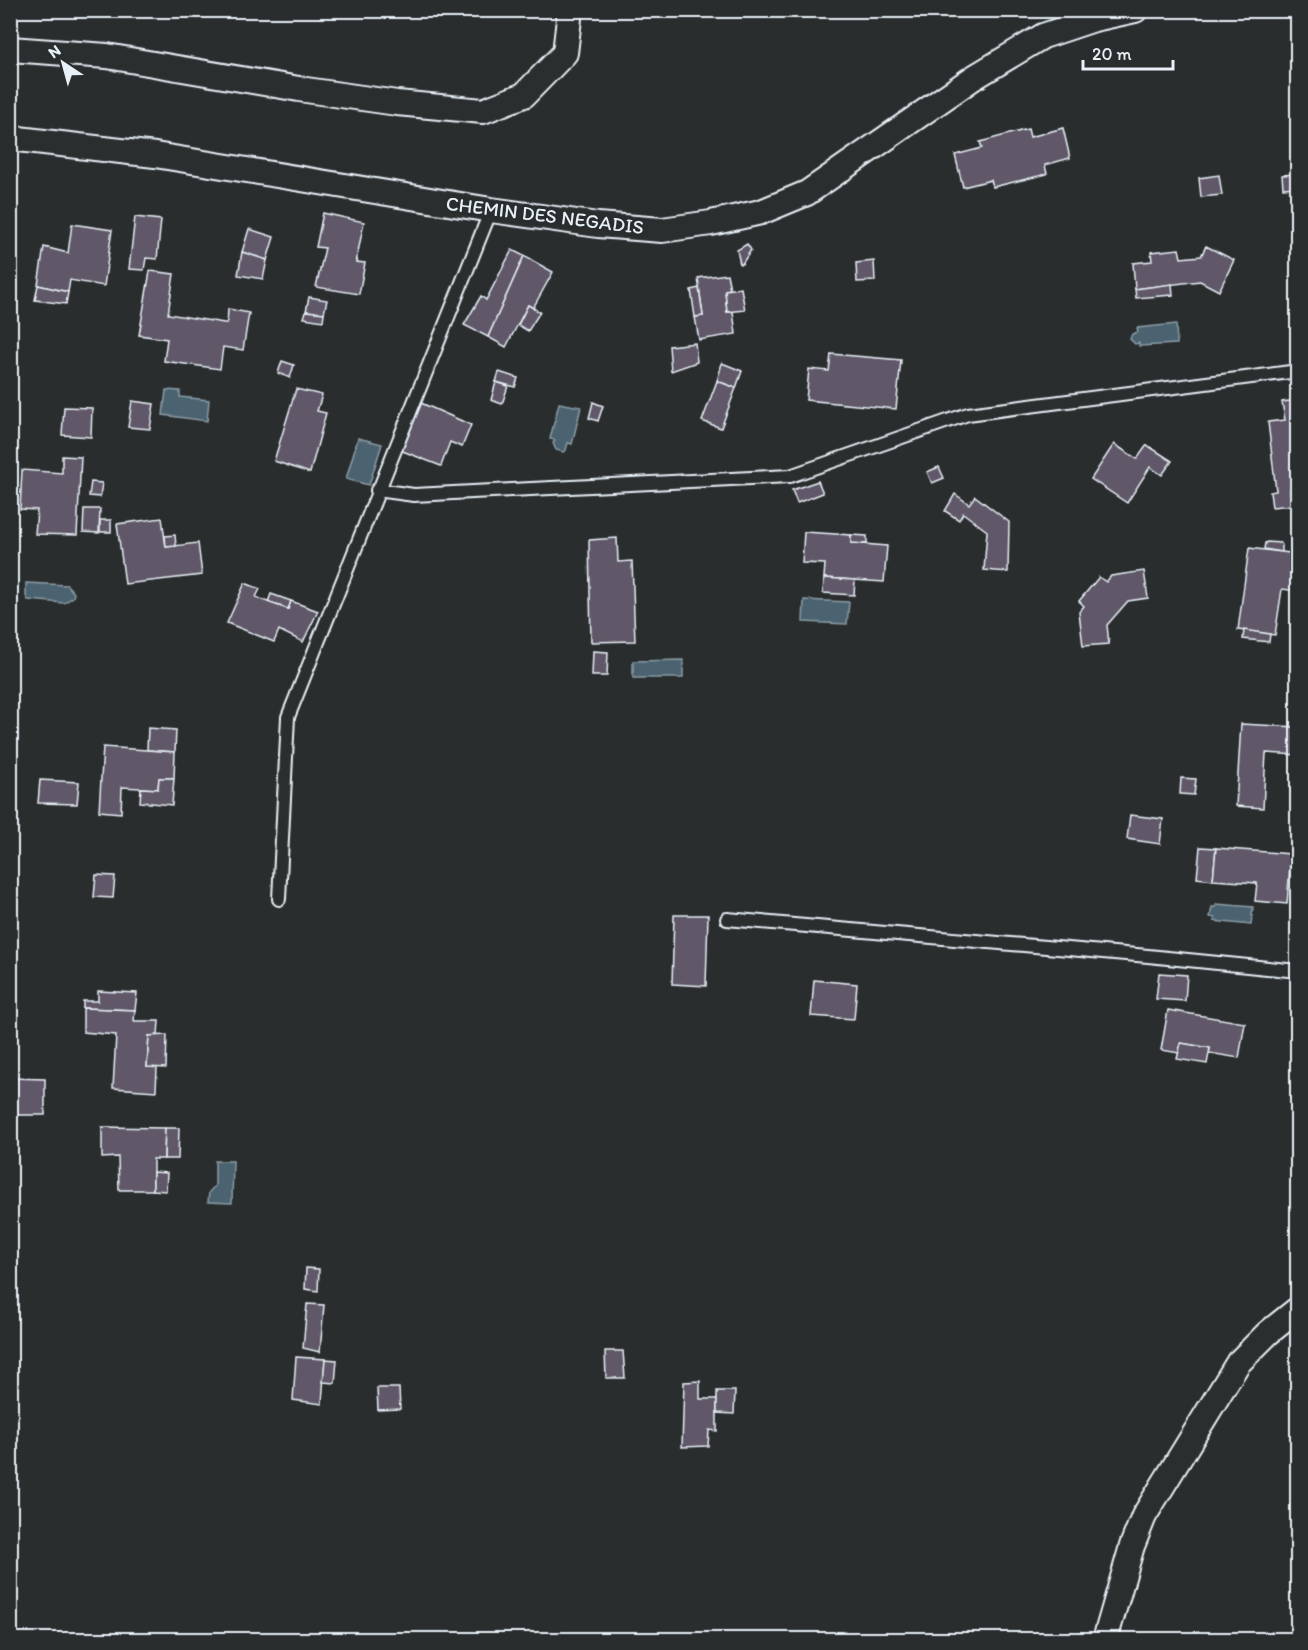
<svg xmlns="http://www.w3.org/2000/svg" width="1308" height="1650" viewBox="0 0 1308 1650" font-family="Itim,sans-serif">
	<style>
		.water { fill: #4c6470; stroke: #8a9ca6; stroke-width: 1.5 }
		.building { fill: #615867; stroke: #e8f1f8; stroke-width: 1.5 }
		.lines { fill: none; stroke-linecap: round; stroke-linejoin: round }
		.lane-casing { stroke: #e8f1f8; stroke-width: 16 }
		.street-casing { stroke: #e8f1f8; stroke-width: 28 }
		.lane { stroke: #2a2d2e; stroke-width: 12 }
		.street { stroke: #2a2d2e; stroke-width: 24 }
		.labels { text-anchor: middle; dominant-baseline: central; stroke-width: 6; stroke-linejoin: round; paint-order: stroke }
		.street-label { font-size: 20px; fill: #e8f1f8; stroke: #2a2d2e }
	</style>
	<rect width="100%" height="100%" fill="#2a2d2e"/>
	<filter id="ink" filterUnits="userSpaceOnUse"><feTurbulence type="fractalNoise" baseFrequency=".0167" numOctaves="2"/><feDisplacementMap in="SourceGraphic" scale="12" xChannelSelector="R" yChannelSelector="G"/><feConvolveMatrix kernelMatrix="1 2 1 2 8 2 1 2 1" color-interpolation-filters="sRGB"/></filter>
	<g filter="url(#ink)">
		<!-- water -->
		<g class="water">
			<path d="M1176 324 1177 344 1139 346V343L1135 344 1130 339 1132 334 1138 332 1137 328Z"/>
			<path d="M166 390 180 391V397L209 400 207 421 163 415Z"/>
			<path d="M559 403 581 407 572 444 568 443 566 450 563 452 556 450 553 443 555 440 550 439Z"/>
			<path d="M358 438 382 444 369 485 346 479Z"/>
			<path d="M26 583 67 585 74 593 73 597 64 603 28 600 26 596Z"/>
			<path d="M804 600 849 602 847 624 803 622Z"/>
			<path d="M683 660V678H633V661Z"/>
			<path d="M1216 904 1253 907 1251 925 1214 921 1215 918 1210 917 1212 907H1216Z"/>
			<path d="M215 1161H233L232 1203 208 1202 209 1192 215 1186Z"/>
		</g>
		<!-- building -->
		<g class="building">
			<path d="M1063 128 1070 158 1045 165 1047 174 993 187 991 180 963 187 955 155 982 148 980 142 1028 129 1030 137Z"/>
			<path d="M1296 174 1297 187 1283 188 1282 175Z"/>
			<path d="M1219 175 1222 195 1201 197 1199 178Z"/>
			<path d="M323 213 364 222 356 262 365 263 359 294 316 287 325 248 316 247Z"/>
			<path d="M135 217 161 220 157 259 146 258 144 270 129 269Z"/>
			<path d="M72 224 112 230 104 286 70 280 68 292 38 285 44 247 68 253Z"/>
			<path d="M249 229 274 237 267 260 242 252Z"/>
			<path d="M747 244 751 250 742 264H740L737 250Z"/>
			<path d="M1206 246 1234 260 1219 291 1200 281 1135 289 1133 263 1152 261 1151 252 1179 249 1181 258 1201 256Z"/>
			<path d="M512 250 524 256 488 337 464 325 481 296 486 300Z"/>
			<path d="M242 252 267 260 263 279 238 275Z"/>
			<path d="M524 256 553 272 533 308 528 305 506 347 488 337Z"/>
			<path d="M874 261 875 281 857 282 856 263Z"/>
			<path d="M150 271 174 274 168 314 224 323H227L228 309 249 313 243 350 223 347 220 369 164 361 167 339 139 335Z"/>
			<path d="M727 274 730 289 725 290 727 312H733L736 334 699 340 695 317 703 316 698 278Z"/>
			<path d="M1172 284 1173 295 1136 298 1135 289Z"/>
			<path d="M38 285 68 292 66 304 35 300Z"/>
			<path d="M699 288 703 316 695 317 691 290Z"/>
			<path d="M741 288 745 310 727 312 725 290Z"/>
			<path d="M309 297 327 300 324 313 306 311Z"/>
			<path d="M528 305 540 312 528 331 518 325Z"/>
			<path d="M306 311 324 313 323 321 304 318Z"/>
			<path d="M695 343 697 362 671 371 669 346Z"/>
			<path d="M831 354 901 360 896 409 806 400 809 369 829 371Z"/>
			<path d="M282 361 294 365 290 378 278 373Z"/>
			<path d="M722 363 742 371 736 388 717 381Z"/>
			<path d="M499 372 518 378 515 387 496 382Z"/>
			<path d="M717 381 736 388 721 428 702 421Z"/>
			<path d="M496 382 508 386 502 404 491 400Z"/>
			<path d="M296 389 322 395 317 411 326 413 310 473 274 461Z"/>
			<path d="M1298 400V489L1290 490 1292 505 1272 507 1270 492 1276 491 1268 422 1285 420 1282 402Z"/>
			<path d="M132 401 154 404 150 429 128 427Z"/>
			<path d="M593 402 603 406 598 421 589 418Z"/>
			<path d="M421 403 471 425 462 447 450 442 441 466 400 450Z"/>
			<path d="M64 407 92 408 91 437 62 435Z"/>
			<path d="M1114 444 1137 459 1147 445 1172 461 1162 475 1150 467 1127 503 1091 479Z"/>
			<path d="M62 456 81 457 77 535 35 534 37 510 20 509 22 470 62 473Z"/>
			<path d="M939 467 944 478 932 483 927 472Z"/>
			<path d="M818 481 823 493 797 503 792 490Z"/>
			<path d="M91 482 102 483 100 497 89 496Z"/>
			<path d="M1298 489V504L1292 505 1290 490Z"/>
			<path d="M955 494 969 504 975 496 1009 522 1008 572 984 570 987 531 963 513 959 520 945 511Z"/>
			<path d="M84 509H100L99 533 83 532Z"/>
			<path d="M162 518 166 547 198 543 202 575 125 584 117 524Z"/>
			<rect x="100" y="520" width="11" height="12"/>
			<path d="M804 532 851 535V543L887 546 884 582 824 578 825 564 802 563Z"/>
			<path d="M175 535 176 546 166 547 165 536Z"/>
			<path d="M851 535 867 536V544L851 543Z"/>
			<path d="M617 538 618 562 632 561 635 641 591 642 589 540Z"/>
			<path d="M1267 542 1280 543 1282 545V552L1264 549 1265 543Z"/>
			<path d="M1249 548 1298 554V591L1282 589 1275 635 1238 630Z"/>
			<path d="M1144 571 1148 598 1128 601 1107 625 1109 644 1083 646 1079 612 1084 606 1079 601 1099 577 1106 582 1111 576Z"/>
			<path d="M824 578 855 580 854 595 823 593Z"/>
			<path d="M245 583 260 589 256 597 268 602 288 609 291 601 318 611 303 642 279 630 274 642 227 623Z"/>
			<path d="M271 594 291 601 288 609 268 602Z"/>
			<path d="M1244 630 1270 634 1269 642 1243 639Z"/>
			<path d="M593 651 608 652 607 676H592Z"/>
			<path d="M1241 724 1298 727V755L1266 753 1263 808 1236 806Z"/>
			<path d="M148 728 176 730 175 752 147 750Z"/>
			<path d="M103 747 175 752 174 778H159L158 789 122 787 121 813 99 811Z"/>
			<path d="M159 778H174L172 805 140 802 141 788 158 789Z"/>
			<path d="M1181 778 1196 779 1194 795 1180 794Z"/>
			<path d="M40 780 79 782 77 804 38 803Z"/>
			<path d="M1130 815 1163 819 1160 844 1127 839Z"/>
			<path d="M1200 847 1216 848 1213 880 1197 878Z"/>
			<path d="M1216 848 1291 854 1287 904 1255 901 1257 883 1213 880Z"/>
			<path d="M96 875 115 876 113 898 94 897Z"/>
			<path d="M674 915H708L706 986 672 984Z"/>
			<path d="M1159 973 1187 975 1185 1001 1156 999Z"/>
			<path d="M814 980 857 984 854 1019 811 1016Z"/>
			<path d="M98 991 137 993 135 1010 83 1008V1001H98Z"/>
			<path d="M83 1008 135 1010 134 1021H159L158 1035 149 1036 147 1067H157L156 1091 113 1088 116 1035 83 1032Z"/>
			<path d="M1168 1010 1245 1023 1239 1058 1209 1053 1210 1048 1181 1043 1179 1053 1161 1050Z"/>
			<path d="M167 1035 166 1068 147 1067 149 1036Z"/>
			<path d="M1181 1043 1210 1048 1207 1064 1177 1059Z"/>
			<path d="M10 1078 45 1079V1115H11L10 1123Z"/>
			<path d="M102 1127 165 1128 164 1159H153V1190H119L118 1157 102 1158Z"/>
			<path d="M165 1128H179L178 1159H164Z"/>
			<path d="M153 1172 167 1173 166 1191 153 1190Z"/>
			<path d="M306 1268 319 1269 318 1291 305 1289Z"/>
			<path d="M307 1304 324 1305 320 1352 303 1348Z"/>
			<path d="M605 1351H623L625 1378H606Z"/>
			<path d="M296 1357 325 1359 322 1404 293 1400Z"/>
			<path d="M325 1359 337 1360 335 1383 323 1382Z"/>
			<path d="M700 1381V1399H717V1431L709 1430 708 1446 682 1447 684 1382Z"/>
			<path d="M377 1388H399L400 1409 378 1410Z"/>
			<path d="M717 1391H735L734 1414 717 1413Z"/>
		</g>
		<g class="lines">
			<defs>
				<g id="lane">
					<path d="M377 490 414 495 790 476 968 414 1298 371"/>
					<path d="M279 899 288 717 491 210"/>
					<path d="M727 919 1148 956 1298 971"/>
				</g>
				<g id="street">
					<path d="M10 49 107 56 299 89 397 103 483 111 524 95 565 53 570 10"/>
					<path d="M10 138 155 155 491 210 598 225 662 230 711 223 761 212 807 193 973 78 1043 36 1094 19 1135 10"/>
					<path d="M1105 1640 1132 1546 1144 1516 1238 1363 1268 1333 1298 1309"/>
				</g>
			</defs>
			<!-- lane casing -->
			<use href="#lane" class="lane-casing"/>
			<!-- street casing -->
			<use href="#street" class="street-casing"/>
			<!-- lane -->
			<use href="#lane" class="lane"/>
			<!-- street -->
			<use href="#street" class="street"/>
		</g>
	</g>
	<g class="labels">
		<!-- street labels -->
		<g class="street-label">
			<text transform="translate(545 215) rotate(7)">CHEMIN DES NEGADIS</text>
		</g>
	</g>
	<!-- margin -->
	<rect width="1308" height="1650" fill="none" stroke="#2a2d2e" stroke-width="36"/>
	<rect x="18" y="18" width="1272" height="1614" fill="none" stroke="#e8f1f8" stroke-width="2" filter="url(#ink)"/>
	<!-- north arrow -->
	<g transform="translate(63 63) rotate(324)" stroke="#2a2d2e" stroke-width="4.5" paint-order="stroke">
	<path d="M0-4.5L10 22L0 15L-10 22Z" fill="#e8f1f8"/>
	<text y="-9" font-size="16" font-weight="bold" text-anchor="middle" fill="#e8f1f8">N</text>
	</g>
	<!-- scale -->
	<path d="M1083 60v9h90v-9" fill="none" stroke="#e8f1f8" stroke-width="3"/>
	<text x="1092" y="60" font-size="18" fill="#e8f1f8" stroke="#2a2d2e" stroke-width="4.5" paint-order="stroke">20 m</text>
</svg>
